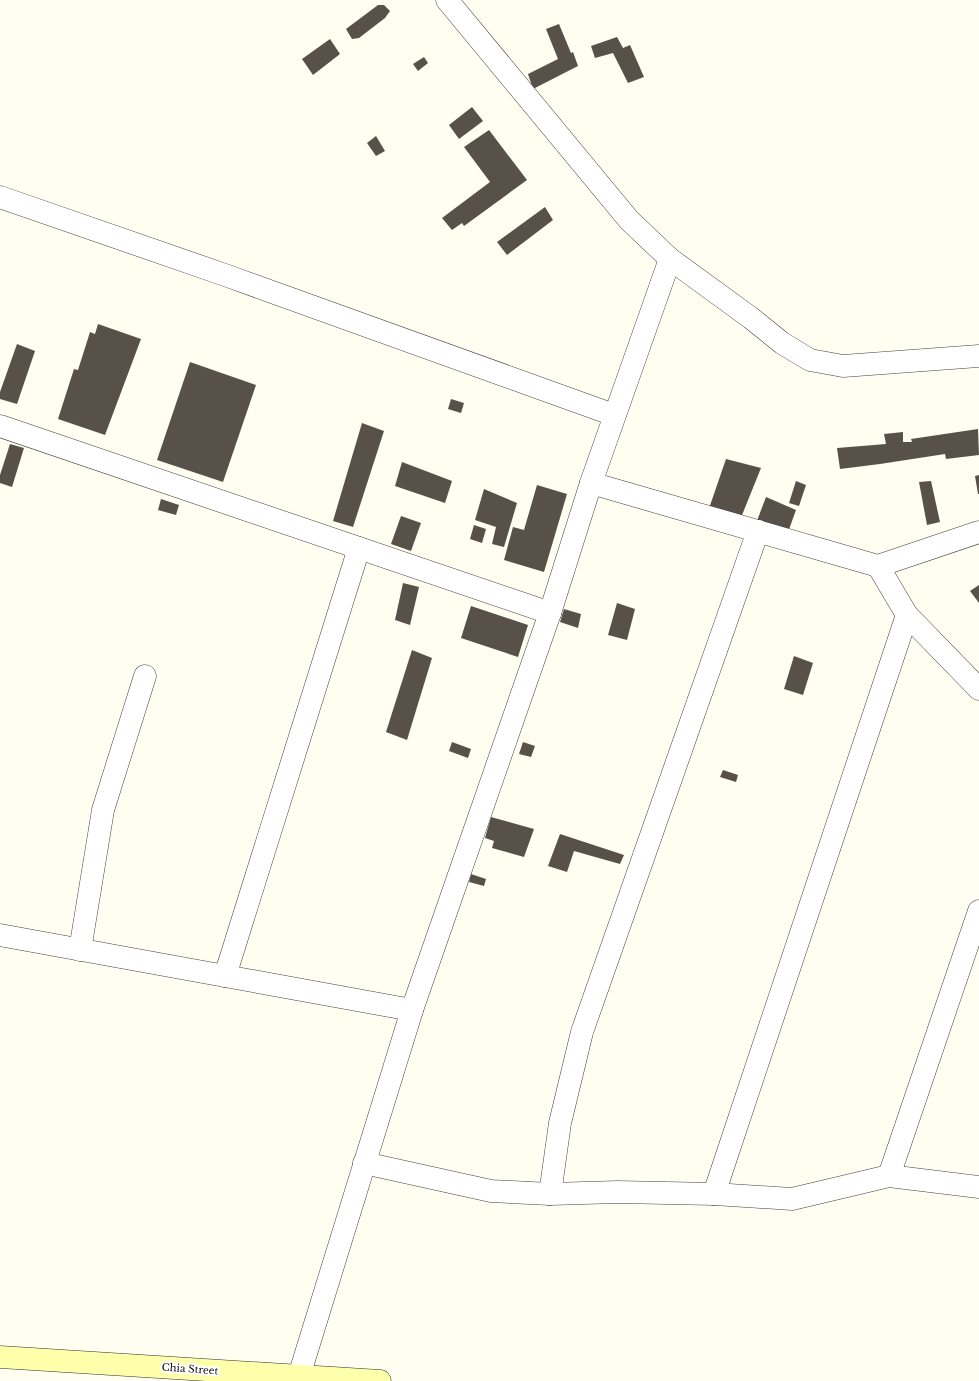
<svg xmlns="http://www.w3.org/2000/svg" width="979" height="1381" viewBox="0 0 979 1381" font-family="'Libre Baskerville',serif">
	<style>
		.building { fill: #58514a }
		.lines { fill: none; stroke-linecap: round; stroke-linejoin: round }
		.street-casing { stroke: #414141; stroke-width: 23 }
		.secondary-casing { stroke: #303030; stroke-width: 23 }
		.street { stroke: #fff; stroke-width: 22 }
		.secondary { stroke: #fdffab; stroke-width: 22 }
		.labels { text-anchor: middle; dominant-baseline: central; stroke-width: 4; stroke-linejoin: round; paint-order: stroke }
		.street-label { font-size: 10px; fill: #0e0e0e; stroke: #fff }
	</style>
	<rect width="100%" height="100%" fill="#fffef0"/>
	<!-- building -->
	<g class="building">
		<path d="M378 5H384L390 11 385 18 359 38 352 39 346 29Z"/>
		<path d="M559 24 571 53 573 52 578 66 533 89 528 74 558 59 546 29Z"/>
		<path d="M617 37 623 48 630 45 644 77 628 83 613 53 595 58 591 46Z"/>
		<path d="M330 39 340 54 313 75 302 59Z"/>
		<path d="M424 57 428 63 418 71 413 64Z"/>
		<path d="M472 107 483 121 459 139 449 125Z"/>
		<path d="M489 130 527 180 464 226 462 223 452 230 442 218 490 182 464 147Z"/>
		<path d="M376 136 385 151 376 156 367 143Z"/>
		<path d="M545 207 553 220 507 255 497 242Z"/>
		<path d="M98 324 141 339 105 435 58 419 74 369 78 370 90 332 95 334Z"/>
		<path d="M17 344 35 351 17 404 0 399V392Z"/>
		<path d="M190 362 256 385 223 482 157 460Z"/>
		<path d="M451 399 464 403 461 413 448 409Z"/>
		<path d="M362 423 384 431 353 527 333 521Z"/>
		<path d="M978 429 979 455 946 459 945 454 880 464 840 469 837 448 886 444 884 434 903 432V442H912L911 439Z"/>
		<path d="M10 444 24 448 12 487 0 483V475Z"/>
		<path d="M726 459 761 468 736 530 705 520Z"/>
		<path d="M402 462 452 481 445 503 395 486Z"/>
		<path d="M979 475V494H978L975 476Z"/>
		<path d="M796 481 806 485 799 506 789 503Z"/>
		<path d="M931 481 940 522 927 525 919 482Z"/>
		<path d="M537 485 567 494 544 572 504 560 513 527 524 530Z"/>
		<path d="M484 489 517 503 504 547 492 544 496 527 475 520Z"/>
		<path d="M766 497 796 510 783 546 752 534Z"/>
		<path d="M161 499 179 505 176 515 158 510Z"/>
		<path d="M401 516 421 523 411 551 391 544Z"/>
		<path d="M474 525 486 529 482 543 470 539Z"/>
		<path d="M403 583 419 587 410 625 395 620Z"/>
		<path d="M979 585V603L970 591Z"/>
		<path d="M617 603 635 609 627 640 608 635Z"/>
		<path d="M471 606 528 625 518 657 461 638Z"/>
		<path d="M564 609 581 614 578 628 560 622Z"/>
		<path d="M412 650 432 658 407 740 386 732Z"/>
		<path d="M794 656 813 663 803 695 784 689Z"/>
		<path d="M452 742 471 749 468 758 449 751Z"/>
		<path d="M523 742 535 746 531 757 519 754Z"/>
		<path d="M723 770 738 775 736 782 720 777Z"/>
		<path d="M491 817 534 829 524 857 492 848 494 841 485 838Z"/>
		<path d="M560 834 624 855 620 864 574 851 567 872 548 866Z"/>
		<path d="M471 874 486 879 484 886 469 882Z"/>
	</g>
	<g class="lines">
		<defs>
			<g id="street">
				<path d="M447 0 629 220 670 259 751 318 782 343 810 360 843 366 979 356"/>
				<path d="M0 197 225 275 614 415"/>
				<path d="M0 426 550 613"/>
				<path d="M591 483 878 566 979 532"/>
				<path d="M878 566 907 615 979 689"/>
				<path d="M0 935 412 1010"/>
				<path d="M80 950 103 810 145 676"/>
				<path d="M225 976 359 548"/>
				<path d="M364 1163 491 1191 550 1194 618 1192 714 1194 792 1199 889 1176 979 1187"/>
				<path d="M889 1176 979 911"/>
				<path d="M550 1194 560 1123 582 1032 758 531"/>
				<path d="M714 1194 907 615"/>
				<path d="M299 1376 412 1010 550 613 591 483 670 259"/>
			</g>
			<path id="secondary" d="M0 1357 380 1381"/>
		</defs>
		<!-- street casing -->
		<use href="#street" class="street-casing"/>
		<!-- secondary casing -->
		<use href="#secondary" class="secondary-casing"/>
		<!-- street -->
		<use href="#street" class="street"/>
		<!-- secondary -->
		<use href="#secondary" class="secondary"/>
	</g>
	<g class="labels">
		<!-- street labels -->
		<g class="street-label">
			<text transform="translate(190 1369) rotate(4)">Chia Street</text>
		</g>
	</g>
</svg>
